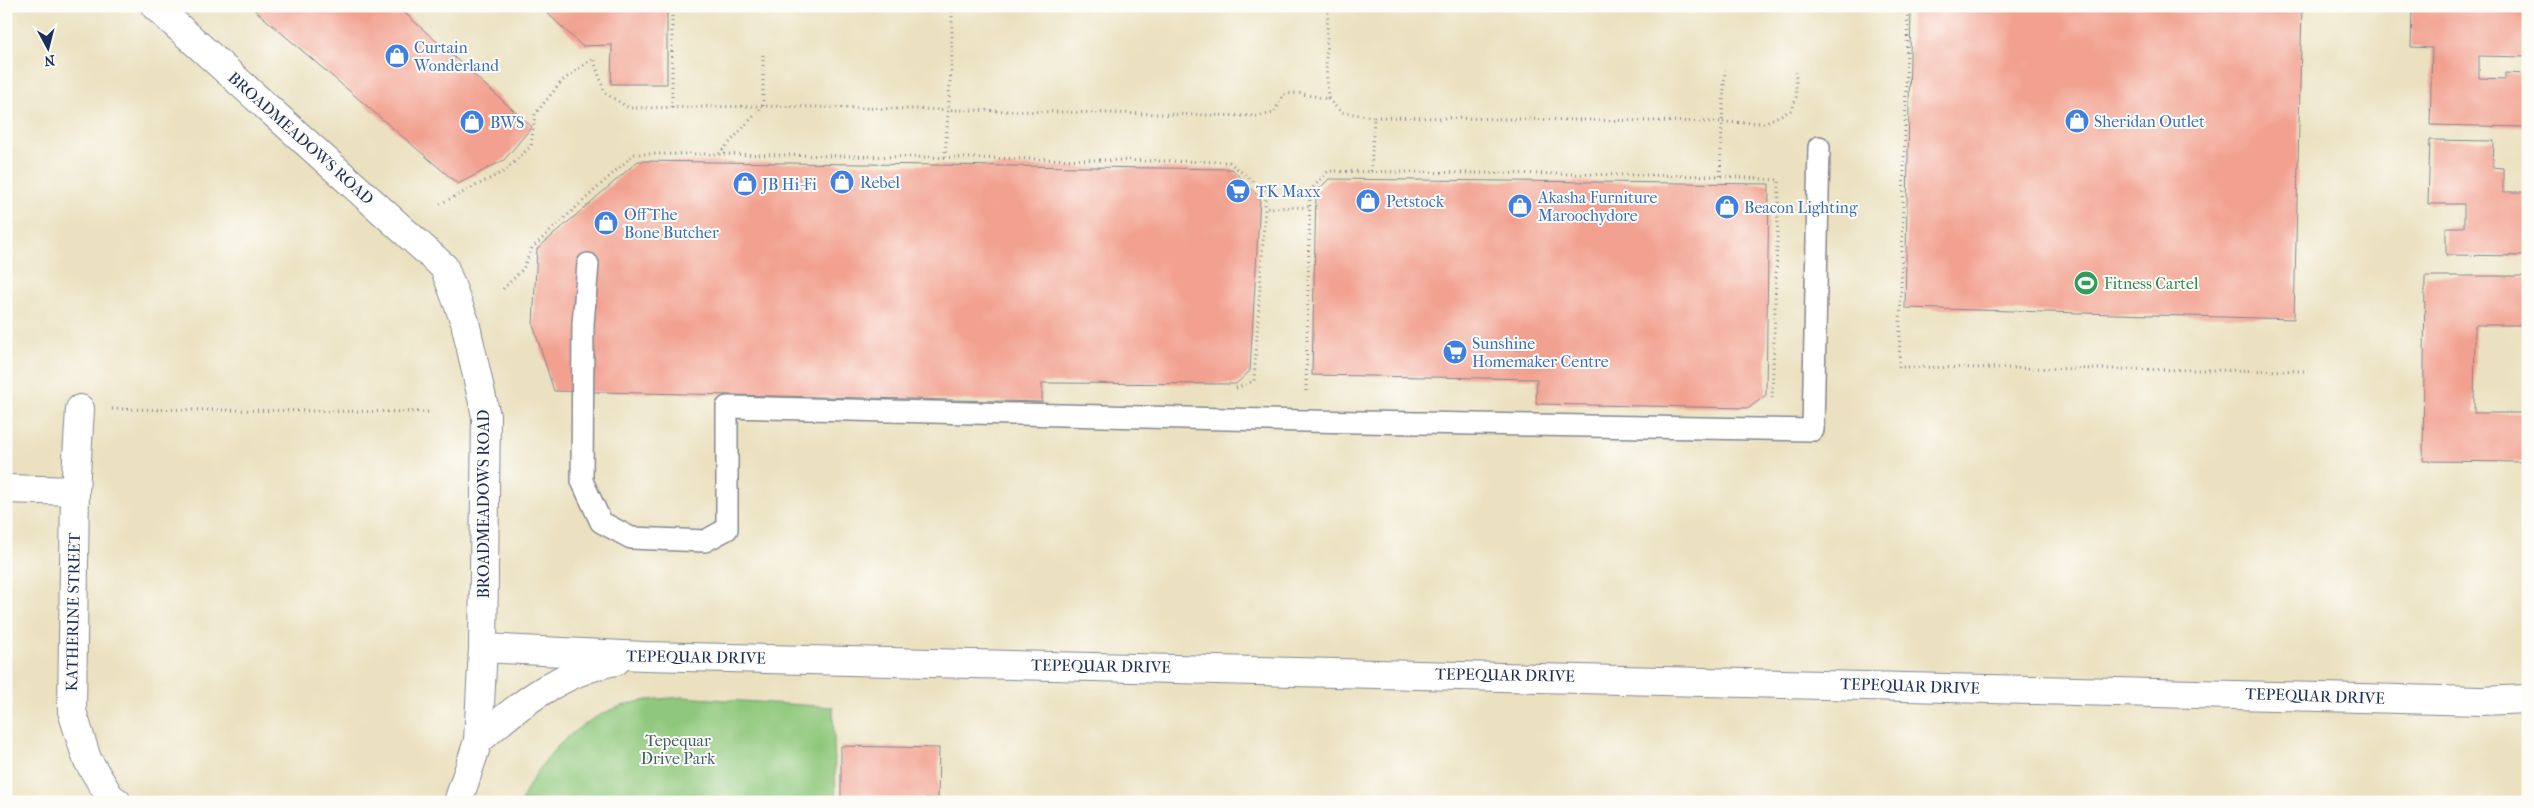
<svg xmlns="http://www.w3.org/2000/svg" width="2534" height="808" viewBox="0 0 2534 808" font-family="'IM FELL French Canon',serif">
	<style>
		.green { fill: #8fc87c; stroke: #557c6d }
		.building { fill: #f2a08f }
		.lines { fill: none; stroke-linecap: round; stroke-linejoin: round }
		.lane-casing { stroke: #83888f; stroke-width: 24 }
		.street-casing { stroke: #83888f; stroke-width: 30 }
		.secondary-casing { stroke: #83888f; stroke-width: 30 }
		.path { stroke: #83888f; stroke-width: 3; stroke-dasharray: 1 4; stroke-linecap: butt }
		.lane { stroke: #fff; stroke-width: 21 }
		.street { stroke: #fff; stroke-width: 28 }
		.secondary { stroke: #fff; stroke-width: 28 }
		.labels { text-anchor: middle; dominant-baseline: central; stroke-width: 4; stroke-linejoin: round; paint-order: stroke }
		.shop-label { font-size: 16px; fill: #366cbe; stroke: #fdfcf7; text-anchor: start }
		.street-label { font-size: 16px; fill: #1b2f5e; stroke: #fdfcf7 }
		.leisure-label { font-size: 16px; fill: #27864d; stroke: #fdfcf7; text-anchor: start }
		.park-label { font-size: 16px; fill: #3e5d67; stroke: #fdfcf7 }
	</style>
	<rect width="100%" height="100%" fill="#fdfcf7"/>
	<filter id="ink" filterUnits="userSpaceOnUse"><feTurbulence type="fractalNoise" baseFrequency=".02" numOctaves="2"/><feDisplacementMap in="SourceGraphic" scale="10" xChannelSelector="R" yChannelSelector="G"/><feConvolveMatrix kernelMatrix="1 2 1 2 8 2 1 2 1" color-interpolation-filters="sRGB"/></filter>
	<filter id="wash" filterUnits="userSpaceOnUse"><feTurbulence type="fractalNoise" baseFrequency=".0096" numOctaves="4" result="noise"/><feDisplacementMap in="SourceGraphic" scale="20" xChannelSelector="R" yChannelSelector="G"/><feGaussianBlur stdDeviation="1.12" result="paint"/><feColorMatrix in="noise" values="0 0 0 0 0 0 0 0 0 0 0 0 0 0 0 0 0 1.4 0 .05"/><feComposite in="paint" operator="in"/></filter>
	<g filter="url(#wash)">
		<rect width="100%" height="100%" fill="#ebe1c0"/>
		<!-- green -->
		<path class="green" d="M682 697 833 707 836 802H521C541 755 579 718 628 704 645 699 664 699 682 697Z"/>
		<g id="blocks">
			<!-- building -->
			<g class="building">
				<path d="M250 6H397L532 127 504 160 458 184Z"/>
				<path d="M540 6H667V84H611L612 45 582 46Z"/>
				<path d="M1911 6H2302L2294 319 1905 308Z"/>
				<path d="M2412 8 2528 10V57L2479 56V78L2505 79V73L2528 74V127L2430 125 2432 48 2411 47Z"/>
				<path d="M2430 140 2494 141 2493 167 2503 168V192H2528V256L2446 255V227H2464V204H2428Z"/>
				<path d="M638 161 1232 169 1260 198 1250 371 1236 384 1042 383V402L554 391 533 325 537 249Z"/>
				<path d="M1329 179 1769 184 1766 395 1749 408 1536 404 1537 379 1312 375 1316 192Z"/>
				<path d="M2425 276H2528V325H2475L2474 413H2528V462L2423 461Z"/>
				<path d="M841 746 939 748 938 799 926 798V802H881V798L841 797Z"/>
			</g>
		</g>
	</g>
	<g filter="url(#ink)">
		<use href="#blocks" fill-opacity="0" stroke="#83888f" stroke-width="1"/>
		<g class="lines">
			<defs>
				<path id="lane" d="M588 264 583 324 582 481 601 522 631 538 705 541 727 529V407L1305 421 1813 430 1819 147"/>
				<g id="street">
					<path d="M80 409 75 491 72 711 87 759 110 797 117 802"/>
					<path d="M6 489 75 491"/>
				</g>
				<g id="secondary">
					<path d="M155 6 444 267 465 322 486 416 483 648 478 741 458 802"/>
					<path d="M483 648 644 656 2481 701 2528 699"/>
					<path d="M478 741C518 705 562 671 616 661"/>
				</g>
			</defs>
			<!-- lane casing -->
			<use href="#lane" class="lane-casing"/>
			<!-- street casing -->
			<use href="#street" class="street-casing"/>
			<!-- secondary casing -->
			<use href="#secondary" class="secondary-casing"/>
			<!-- path -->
			<g class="path">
				<path d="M1908 6 1899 367 2308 371"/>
				<path d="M1328 99 1341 112 1374 117 1371 171"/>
				<path d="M672 107V6"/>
				<path d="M1374 117 1722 122 1725 70"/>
				<path d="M719 154 1229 162 1266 192 1265 208"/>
				<path d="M945 157 952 54V6"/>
				<path d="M1720 176 1722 122 1764 123 1792 110 1796 97V72"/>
				<path d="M440 204 505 171 531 146 535 114 562 81 593 58 605 93 629 108 763 106 1258 116 1274 113 1284 94 1298 93 1328 99 1326 62 1328 6"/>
				<path d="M503 289 523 269 532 248 634 154H719L763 106V51"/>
				<path d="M1236 388 1254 381 1265 208 1310 207"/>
				<path d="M1306 391 1310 191 1328 171 1720 176 1779 180 1772 401"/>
				<path d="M112 409 431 412"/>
			</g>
			<!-- lane -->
			<use href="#lane" class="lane"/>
			<!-- street -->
			<use href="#street" class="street"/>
			<!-- secondary -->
			<use href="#secondary" class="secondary"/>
		</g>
	</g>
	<!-- icons -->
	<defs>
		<symbol id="shop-disc" viewBox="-11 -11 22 22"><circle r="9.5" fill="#3f7fe0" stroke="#fdfcf7"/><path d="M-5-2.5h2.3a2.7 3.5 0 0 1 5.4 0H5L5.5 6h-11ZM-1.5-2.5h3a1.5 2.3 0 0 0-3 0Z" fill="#fff"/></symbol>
		<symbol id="supermarket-disc" viewBox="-11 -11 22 22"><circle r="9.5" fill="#3f7fe0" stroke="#fdfcf7"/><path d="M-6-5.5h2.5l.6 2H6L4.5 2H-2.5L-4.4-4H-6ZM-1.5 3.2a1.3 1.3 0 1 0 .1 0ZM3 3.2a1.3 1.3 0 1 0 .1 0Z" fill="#fff"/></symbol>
		<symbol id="stadium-disc" viewBox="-11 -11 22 22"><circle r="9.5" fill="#2e9e5b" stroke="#fdfcf7"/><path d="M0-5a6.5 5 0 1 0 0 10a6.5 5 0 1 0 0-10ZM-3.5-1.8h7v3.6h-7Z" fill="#fff"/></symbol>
	</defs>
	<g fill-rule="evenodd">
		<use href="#shop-disc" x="383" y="42" width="28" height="28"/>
		<use href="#shop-disc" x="2063" y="107" width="28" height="28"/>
		<use href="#shop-disc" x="458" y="108" width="28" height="28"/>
		<use href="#shop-disc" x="828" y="168" width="28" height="28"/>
		<use href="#shop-disc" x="731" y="170" width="28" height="28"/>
		<use href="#supermarket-disc" x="1224" y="177" width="28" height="28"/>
		<use href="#shop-disc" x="1354" y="187" width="28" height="28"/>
		<use href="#shop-disc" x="1506" y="192" width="28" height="28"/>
		<use href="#shop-disc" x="1713" y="193" width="28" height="28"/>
		<use href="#shop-disc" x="592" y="209" width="28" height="28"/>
		<use href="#stadium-disc" x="2072" y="269" width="28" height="28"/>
		<use href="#supermarket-disc" x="1441" y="338" width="28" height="28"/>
	</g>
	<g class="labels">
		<!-- shop labels -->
		<g class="shop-label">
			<text x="414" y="47">Curtain<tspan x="414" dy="18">Wonderland</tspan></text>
			<text x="2094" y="121">Sheridan Outlet</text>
			<text x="490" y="122">BWS</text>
			<text x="860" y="182">Rebel</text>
			<text x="762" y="184">JB Hi-Fi</text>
			<text x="1256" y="191">TK Maxx</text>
			<text x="1538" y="197">Akasha Furniture<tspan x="1538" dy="18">Maroochydore</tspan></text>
			<text x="1386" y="201">Petstock</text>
			<text x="1744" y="207">Beacon Lighting</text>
			<text x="624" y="214">Off The<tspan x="624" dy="18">Bone Butcher</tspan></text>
			<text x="1472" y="343">Sunshine<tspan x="1472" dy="18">Homemaker Centre</tspan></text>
		</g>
		<!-- street labels -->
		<g class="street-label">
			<text transform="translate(301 138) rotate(42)">BROADMEADOWS ROAD</text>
			<text transform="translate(483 504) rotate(-90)">BROADMEADOWS ROAD</text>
			<text transform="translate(73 612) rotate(-89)">KATHERINE STREET</text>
			<text transform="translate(696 657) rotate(1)">TEPEQUAR DRIVE</text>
			<text transform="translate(1101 666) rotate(1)">TEPEQUAR DRIVE</text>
			<text transform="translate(1505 675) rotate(1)">TEPEQUAR DRIVE</text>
			<text transform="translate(1910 686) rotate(2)">TEPEQUAR DRIVE</text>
			<text transform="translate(2315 696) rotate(2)">TEPEQUAR DRIVE</text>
		</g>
		<!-- leisure labels -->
		<g class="leisure-label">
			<text x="2104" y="283">Fitness Cartel</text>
		</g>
		<!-- park labels -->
		<g class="park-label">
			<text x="678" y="740">Tepequar<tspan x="678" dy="18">Drive Park</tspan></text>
		</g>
	</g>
	<!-- margin -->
	<rect width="2534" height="808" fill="none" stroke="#fdfcf7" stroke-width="25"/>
	<!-- north arrow -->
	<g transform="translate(48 48) rotate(173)" stroke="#fdfcf7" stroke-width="4" paint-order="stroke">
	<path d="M0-4L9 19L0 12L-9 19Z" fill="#1b2f5e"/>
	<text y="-8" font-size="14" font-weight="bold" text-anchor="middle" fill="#1b2f5e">N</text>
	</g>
</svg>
